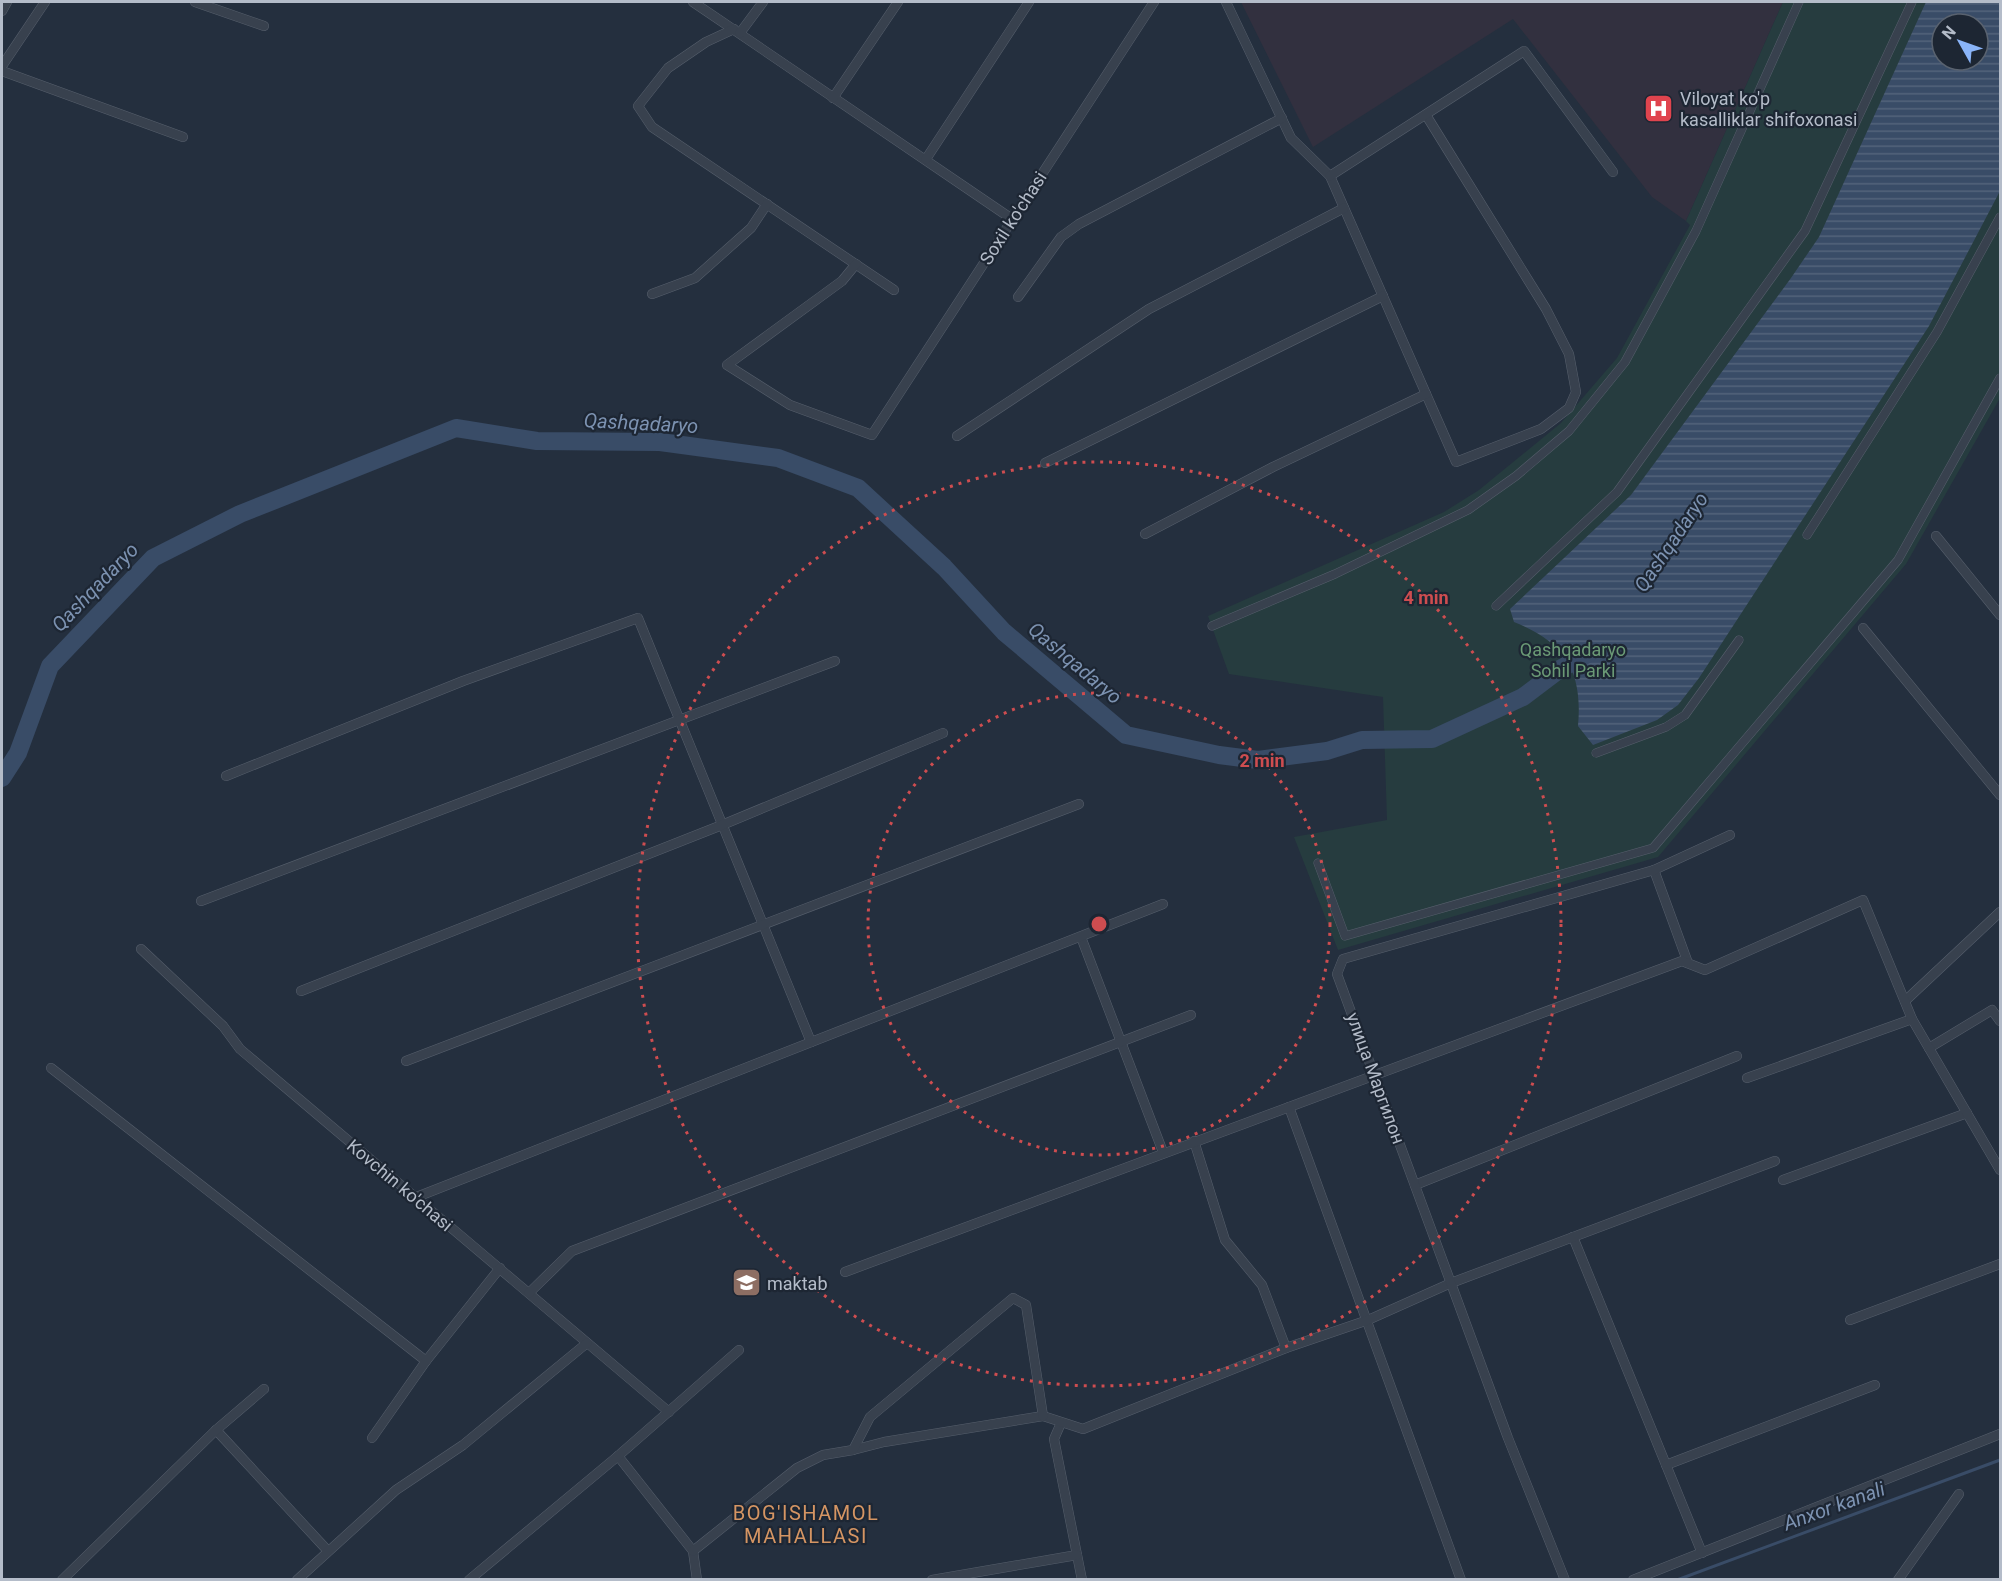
<svg xmlns="http://www.w3.org/2000/svg" width="2002" height="1581" viewBox="0 0 2002 1581" font-family="Roboto,sans-serif">
	<style>
		.medical { fill: #32303f }
		.green { fill: #263c3f; fill-rule: evenodd }
		.water { fill: url(#water-rules); fill-rule: evenodd }
		.lines { fill: none; stroke-linecap: round; stroke-linejoin: round }
		.stream { stroke: #394c67; stroke-width: 3 }
		.river { stroke: #394c67; stroke-width: 18 }
		.pedestrian-casing { stroke: #565f6c; stroke-width: 9 }
		.minor-casing { stroke: #565f6c; stroke-width: 10 }
		.pedestrian { stroke: #38414e; stroke-width: 8 }
		.minor { stroke: #38414e; stroke-width: 9 }
		.ring { fill: none; stroke: #ce4d50; stroke-width: 3; stroke-dasharray: 3 6 }
		.labels { text-anchor: middle; dominant-baseline: central; stroke-width: 4.5; stroke-linejoin: round; paint-order: stroke }
		.poi-label { font-size: 18px; fill: #b4bcc9; stroke: #1d2633; text-anchor: start }
		.street-label { font-size: 18px; fill: #b4bcc9; stroke: #1d2633 }
		.park-label { font-size: 18px; fill: #6b9a76; stroke: #1d2633 }
		.water-label { font-size: 20px; font-style: italic; fill: #7c92b1; stroke: #1d2633 }
		.neighbourhood-label { font-size: 20px; letter-spacing: 1.5px; fill: #d59563; stroke: #1d2633 }
		.centre { fill: #ce4d50; stroke: #1d2633; stroke-width: 3 }
		.ring-label { font-size: 18px; text-anchor: middle; font-weight: bold; fill: #ce4d50; stroke: #1d2633; stroke-width: 4.5; stroke-linejoin: round; paint-order: stroke }
	</style>
	<defs>
		<pattern id="water-rules" width="6" height="5" patternUnits="userSpaceOnUse" patternTransform="scale(1.5)"><rect width="6" height="5" fill="#394c67"/><path d="M0 2.5h6" fill="none" stroke="#53647b"/></pattern>
	</defs>
	<rect width="100%" height="100%" fill="#242f3e"/>
	<!-- medical -->
	<path class="medical" d="M1241 2H1783L1686 221 1652 197 1513 19 1313 147Z"/>
	<!-- green -->
	<path class="green" d="M1783 2H2000V398L1906 564 1658 857 1338 950 1294 837 1387 820 1383 697 1229 674 1208 616 1444 512 1479 490 1561 423 1617 358 1690 225 1686 221ZM1942 24H1978V60H1942Z"/>
	<!-- water -->
	<path class="water" d="M1926 2H2000V191L1929 326 1699 678 1678 705 1657 720 1593 745 1578 726C1583 671 1565 642 1514 622L1510 609 1631 495 1791 278 1819 237ZM1942 24H1978V60H1942Z"/>
	<g class="lines">
		<!-- stream -->
		<path class="stream" d="M1677 1580 2000 1460"/>
		<!-- river -->
		<path class="river" d="M2 778 18 753 50 666 153 558 240 514 456 428 537 441 660 442 778 458 858 488 944 567 1004 632 1126 735 1219 755 1258 760 1327 751 1362 740 1432 739 1523 697 1560 669 1589 653"/>
		<defs>
			<g id="pedestrian">
				<path d="M1807 535 1937 332 2000 217"/>
				<path d="M1496 606 1617 492 1805 231 1912 2"/>
				<path d="M1212 626 1335 574 1468 510 1516 476 1569 431 1625 362 1696 231 1799 2"/>
				<path d="M1596 753 1666 727 1685 715 1739 640"/>
				<path d="M1318 863 1345 936 1653 848 1898 560 2000 378"/>
			</g>
			<g id="minor">
				<path d="M195 2 264 26"/>
				<path d="M693 2 1012 219"/>
				<path d="M1226 2 1291 138 1330 176 1456 462 1541 429 1569 408 1576 392 1569 354 1546 309 1426 115"/>
				<path d="M2 11 7 2"/>
				<path d="M734 29 706 42 668 68 638 106 652 127 894 290"/>
				<path d="M740 33 763 2"/>
				<path d="M2 66 45 2"/>
				<path d="M2 71 183 137"/>
				<path d="M833 98 898 2"/>
				<path d="M926 159 1029 2"/>
				<path d="M1330 176 1524 51 1613 172"/>
				<path d="M856 264 842 281 727 365 790 405 872 435 1154 2"/>
				<path d="M652 294 695 278 751 228 767 204"/>
				<path d="M1018 297 1061 237 1079 224 1282 118"/>
				<path d="M957 436 1149 309 1344 208"/>
				<path d="M1045 463 1383 296"/>
				<path d="M1145 534 1273 467 1426 394"/>
				<path d="M1936 536 2000 615"/>
				<path d="M1863 628 2000 795"/>
				<path d="M226 776 463 681 638 618 811 1042"/>
				<path d="M1654 870 1688 963"/>
				<path d="M201 901 835 661"/>
				<path d="M1081 937 1163 1152"/>
				<path d="M141 949 223 1026 240 1049 669 1412"/>
				<path d="M301 991 722 825 943 733"/>
				<path d="M1905 1001 2000 912"/>
				<path d="M1929 1048 1992 1010 2000 1021"/>
				<path d="M406 1061 1079 804"/>
				<path d="M51 1068 426 1361"/>
				<path d="M1747 1078 1912 1019"/>
				<path d="M1289 1107 1461 1580"/>
				<path d="M1194 1141 1225 1240 1262 1285 1286 1348"/>
				<path d="M1783 1180 1967 1113"/>
				<path d="M1415 1185 1737 1056"/>
				<path d="M414 1198 1163 904"/>
				<path d="M1573 1237 1702 1553"/>
				<path d="M845 1272 1682 961 1705 970 1863 900 1912 1019 2000 1170"/>
				<path d="M529 1293 572 1251 1191 1015"/>
				<path d="M1850 1320 2000 1264"/>
				<path d="M1061 1423 1054 1439 1082 1580"/>
				<path d="M216 1430 328 1551"/>
				<path d="M372 1438 426 1361 500 1268"/>
				<path d="M853 1450 884 1442 1043 1416 1083 1429 1286 1348 1368 1320 1451 1283 1775 1161"/>
				<path d="M618 1456 693 1551 697 1580"/>
				<path d="M1666 1465 1875 1385"/>
				<path d="M693 1551 797 1468 823 1455 853 1450 870 1417 1013 1298 1026 1305 1043 1416"/>
				<path d="M62 1580 216 1430 264 1389"/>
				<path d="M297 1580 396 1490 463 1445 587 1343"/>
				<path d="M469 1580 618 1456 739 1350"/>
				<path d="M932 1580 1077 1555"/>
				<path d="M1565 1580 1508 1438 1337 974 1343 959 1654 870 1730 835"/>
				<path d="M1633 1580 2000 1434"/>
				<path d="M1898 1580 1959 1494"/>
			</g>
		</defs>
		<!-- pedestrian casing -->
		<use href="#pedestrian" class="pedestrian-casing"/>
		<!-- minor casing -->
		<use href="#minor" class="minor-casing"/>
		<!-- pedestrian -->
		<use href="#pedestrian" class="pedestrian"/>
		<!-- minor -->
		<use href="#minor" class="minor"/>
	</g>
	<!-- distance rings -->
	<g class="ring">
		<circle cx="1099" cy="924" r="231"/>
		<circle cx="1099" cy="924" r="462"/>
	</g>
	<!-- icons -->
	<defs>
		<symbol id="hospital-square" viewBox="-11 -11 22 22"><rect x="-9" y="-9" width="18" height="18" rx="4" fill="#e0444e" stroke="#1d2633"/><path d="M-5-5h3v3.5h4V-5h3V5h-3V1.5h-4V5h-3Z" fill="#fff"/></symbol>
		<symbol id="school-square" viewBox="-11 -11 22 22"><rect x="-9" y="-9" width="18" height="18" rx="4" fill="#8d6e63" stroke="#1d2633"/><path d="M0-5L7-2L0 1L-7-2ZM-4 1L0 2.5L4 1V4Q0 6-4 4Z" fill="#fff"/></symbol>
	</defs>
	<g fill-rule="evenodd">
		<use href="#hospital-square" x="1642" y="92" width="33" height="33"/>
		<use href="#school-square" x="730" y="1266" width="33" height="33"/>
	</g>
	<g class="labels">
		<!-- poi labels -->
		<g class="poi-label">
			<text x="1680" y="98">Viloyat ko'p<tspan x="1680" dy="21">kasalliklar shifoxonasi</tspan></text>
			<text x="767" y="1283">maktab</text>
		</g>
		<!-- street labels -->
		<g class="street-label">
			<text transform="translate(1013 218) rotate(-57)">Soxil ko'chasi</text>
			<text transform="translate(1376 1078) rotate(70)">улица Маргилон</text>
			<text transform="translate(400 1185) rotate(40)">Kovchin ko'chasi</text>
		</g>
		<!-- park labels -->
		<g class="park-label">
			<text x="1573" y="649">Qashqadaryo<tspan x="1573" dy="21">Sohil Parki</tspan></text>
		</g>
		<!-- water labels -->
		<g class="water-label">
			<text transform="translate(641 423) rotate(3)">Qashqadaryo</text>
			<text transform="translate(1671 542) rotate(-56)">Qashqadaryo</text>
			<text transform="translate(95 587) rotate(-46)">Qashqadaryo</text>
			<text transform="translate(1075 663) rotate(40)">Qashqadaryo</text>
			<text transform="translate(1834 1506) rotate(-20)">Anxor kanali</text>
		</g>
		<!-- neighbourhood labels -->
		<g class="neighbourhood-label">
			<text x="806" y="1513">BOG'ISHAMOL<tspan x="806" dy="23">MAHALLASI</tspan></text>
		</g>
	</g>
	<circle cx="1099" cy="924" r="9" class="centre"/>
	<g class="ring-label">
		<text x="1426" y="604">4 min</text>
		<text x="1262" y="767">2 min</text>
	</g>
	<!-- border -->
	<rect width="2002" height="1581" fill="none" stroke="#b4bcc9" stroke-width="6"/>
	<!-- north arrow -->
	<g transform="translate(1960 42) rotate(310)"><circle r="28" fill="#1d2633" stroke="#59626f" stroke-width="1.5"/>
	<path d="M0-4.5L10 22L0 15L-10 22Z" fill="#8ab4f8"/>
	<text y="-9" font-size="16" font-weight="bold" text-anchor="middle" fill="#b4bcc9">N</text>
	</g>
</svg>
